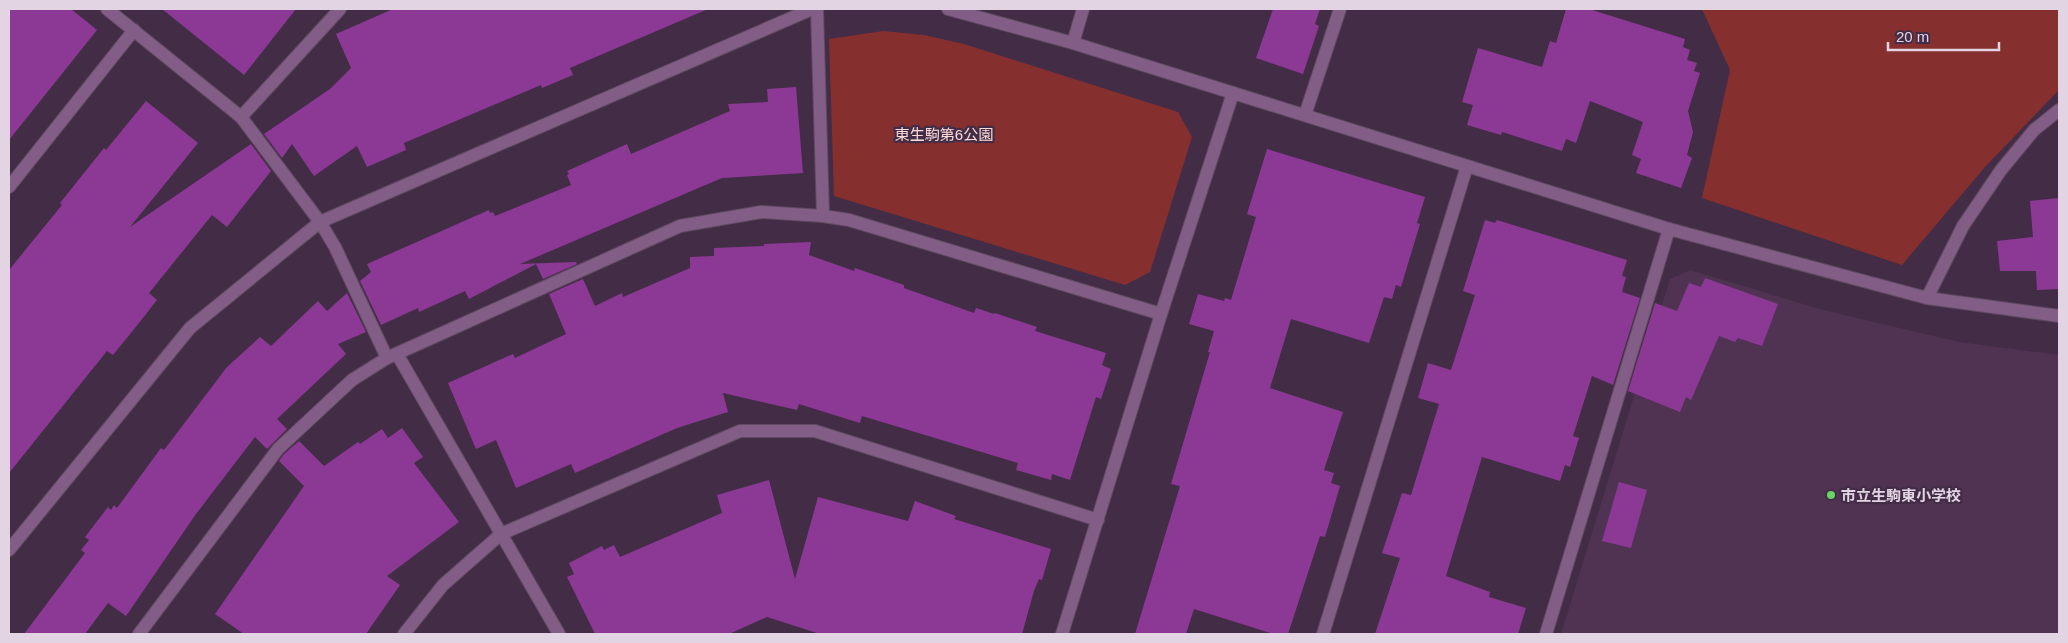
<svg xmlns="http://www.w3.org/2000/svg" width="2068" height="643" viewBox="0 0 2068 643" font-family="Arial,'Noto Sans JP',sans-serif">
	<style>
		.built { fill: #503353 }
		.green { fill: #862f2f }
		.building { fill: #8c3996 }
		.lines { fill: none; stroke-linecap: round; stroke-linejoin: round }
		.pedestrian-casing { stroke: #604a62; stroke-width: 14 }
		.minor-casing { stroke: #604a62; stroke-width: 14 }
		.pedestrian { stroke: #825e86; stroke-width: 12 }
		.minor { stroke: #825e86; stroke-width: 12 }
		.poi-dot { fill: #67d466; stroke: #432c46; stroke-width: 2 }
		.labels { text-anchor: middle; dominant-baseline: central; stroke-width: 4.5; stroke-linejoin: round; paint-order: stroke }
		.park-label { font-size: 15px; fill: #fddbd8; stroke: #432c46 }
		.poi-label { font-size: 15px; font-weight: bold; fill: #e3d4e4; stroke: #432c46; text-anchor: start }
	</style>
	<rect width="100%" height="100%" fill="#432c46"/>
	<!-- built -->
	<path class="built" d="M1690 270 1823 310 1959 342 2059 355V634H1561L1670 279Z"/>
	<!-- green -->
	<g class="green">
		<path d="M1702 9H2059V90L1985 167 1902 265 1702 198 1730 70Z"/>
		<path d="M883 31 924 35 964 44 1178 112 1192 137 1150 272 1125 285 834 196 829 39Z"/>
	</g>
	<!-- building -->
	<g class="building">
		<path d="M9 9H71L97 30 9 140Z"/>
		<path d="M162 9H296L244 75Z"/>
		<path d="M393 9H708L570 68 573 75 542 88 541 85 404 143 406 150 367 167 357 146 314 176 292 144 282 158 264 134 330 89 351 68 336 34Z"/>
		<path d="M1273 9H1320L1315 24 1319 26 1303 74 1256 58Z"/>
		<path d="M1566 9H1589L1685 39 1683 47 1690 50 1687 60 1697 63 1694 71 1700 73 1688 111 1693 132 1687 155 1692 158 1681 188 1636 173 1641 159 1632 155 1643 122 1590 101 1576 143 1566 139 1562 151 1502 132 1501 135 1467 125 1473 105 1462 102 1478 48 1542 67 1550 41 1556 43Z"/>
		<path d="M796 87 803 173 722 178 520 264 576 262 577 264 543 279 536 264 469 299 465 291 419 312 418 308 381 325 360 281 371 272 367 264 489 210 490 213 493 212 495 216 571 185 567 175 569 174 567 171 627 144 631 154 730 111 728 104 768 102 767 89Z"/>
		<path d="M146 101 198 143 130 227 251 144 271 171 227 227 212 215 149 293 157 300 139 323 113 355 107 351 9 473V270L62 205 60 203 104 148 106 150Z"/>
		<path d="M1267 149 1425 197 1417 223 1420 224 1401 287 1396 285 1392 299 1384 297 1369 343 1291 319 1270 388 1343 412 1324 470 1334 473 1331 483 1340 486 1325 537 1320 536 1288 634H1274L1194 609 1186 634H1135L1180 486 1171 484 1210 352H1208L1214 331 1189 324 1198 294 1224 301 1225 298 1231 300 1256 217 1247 214Z"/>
		<path d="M2059 198V289L2037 290 2036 271H2000L1997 241 2033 237 2030 201Z"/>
		<path d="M1485 220 1495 223 1497 220 1627 260 1622 276 1626 277 1622 292 1640 298 1613 385 1592 376 1573 436 1579 438 1570 467 1565 465 1560 481 1482 457 1446 576 1490 592 1489 597 1526 608 1518 634H1375L1400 558 1382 553 1402 493 1411 495 1439 404 1418 398 1428 363 1451 370 1475 295 1463 291Z"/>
		<path d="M811 242 809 255 854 271 855 268 904 285V288L974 313 976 308 994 314 995 313 1037 327 1035 331 1106 353 1102 365 1111 369 1101 399 1096 397 1070 480 1052 474 1051 480 1016 470 1018 463 862 416 860 423 799 404 797 410 723 393 728 412 677 428 575 473 571 464 516 488 496 440 476 449 448 383 513 354 515 358 566 334 549 294 583 279 595 306 622 293 623 297 690 268V257L714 256V248L764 246V244Z"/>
		<path d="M1705 278 1778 304 1762 346 1738 338 1735 342 1719 336 1691 400 1686 397 1680 412 1628 391 1655 303 1677 311 1689 283 1701 287Z"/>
		<path d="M347 293 366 332 338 344 346 354 277 419 287 429 267 449 255 437 196 514 126 616 108 603 85 634H24L85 553 81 550 89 540 85 537 108 507 111 510 114 505 117 508 161 448 164 450 227 367 260 337 271 346 318 301 327 311Z"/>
		<path d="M402 428 423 457 414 463 459 522 387 576 400 585 366 634H244L215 614 304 486 279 461 284 454 299 441 324 466 358 442 360 444 382 429 388 438Z"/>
		<path d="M769 480 795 579 818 497 908 521 915 501 956 516 954 519 1051 549 1042 580 1039 579 1034 591 1022 634H820L767 617 729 634H595L567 577 574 574 569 563 602 546 604 550 614 545 620 557 722 513 717 495Z"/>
		<path d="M1619 482 1647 490 1631 548 1602 541Z"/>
	</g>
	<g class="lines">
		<defs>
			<g id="pedestrian">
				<path d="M817 9 823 216"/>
				<path d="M241 117 340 9"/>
				<path d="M320 222 335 247 387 358"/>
			</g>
			<g id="minor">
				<path d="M107 9 241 117 320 222"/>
				<path d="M948 9 1073 43 1669 229 1927 298 2059 316"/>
				<path d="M1073 43 1083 9"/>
				<path d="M1305 115 1340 9"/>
				<path d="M9 187 134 30"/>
				<path d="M1927 298 1963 226 2001 170 2034 130 2059 110"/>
				<path d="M397 354 559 634"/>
				<path d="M9 550 190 328 320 222 812 9"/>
				<path d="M139 634 278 449 352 380 387 358 680 226 761 212 823 216 849 220 1161 314"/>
				<path d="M404 634 443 585 501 534 740 431H815L1098 520"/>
				<path d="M1062 634 1161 314 1233 93"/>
				<path d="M1323 634 1467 166"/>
				<path d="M1546 634 1669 229"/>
			</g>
		</defs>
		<!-- pedestrian casing -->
		<use href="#pedestrian" class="pedestrian-casing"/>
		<!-- minor casing -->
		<use href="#minor" class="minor-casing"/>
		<!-- pedestrian -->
		<use href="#pedestrian" class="pedestrian"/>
		<!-- minor -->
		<use href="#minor" class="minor"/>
	</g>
	<!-- markers -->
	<circle class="poi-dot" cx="1831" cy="495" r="5"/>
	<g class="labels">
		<!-- park labels -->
		<g class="park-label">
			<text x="944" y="134">東生駒第6公園</text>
		</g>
		<!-- poi labels -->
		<g class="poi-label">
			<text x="1841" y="495">市立生駒東小学校</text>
		</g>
	</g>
	<!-- border -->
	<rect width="2068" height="643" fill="none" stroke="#e3d4e4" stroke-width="20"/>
	<!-- scale -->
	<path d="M1888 42v8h111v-8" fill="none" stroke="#e3d4e4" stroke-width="2.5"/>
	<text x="1896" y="42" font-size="15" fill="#e3d4e4" stroke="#432c46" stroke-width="4" paint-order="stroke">20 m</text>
</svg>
